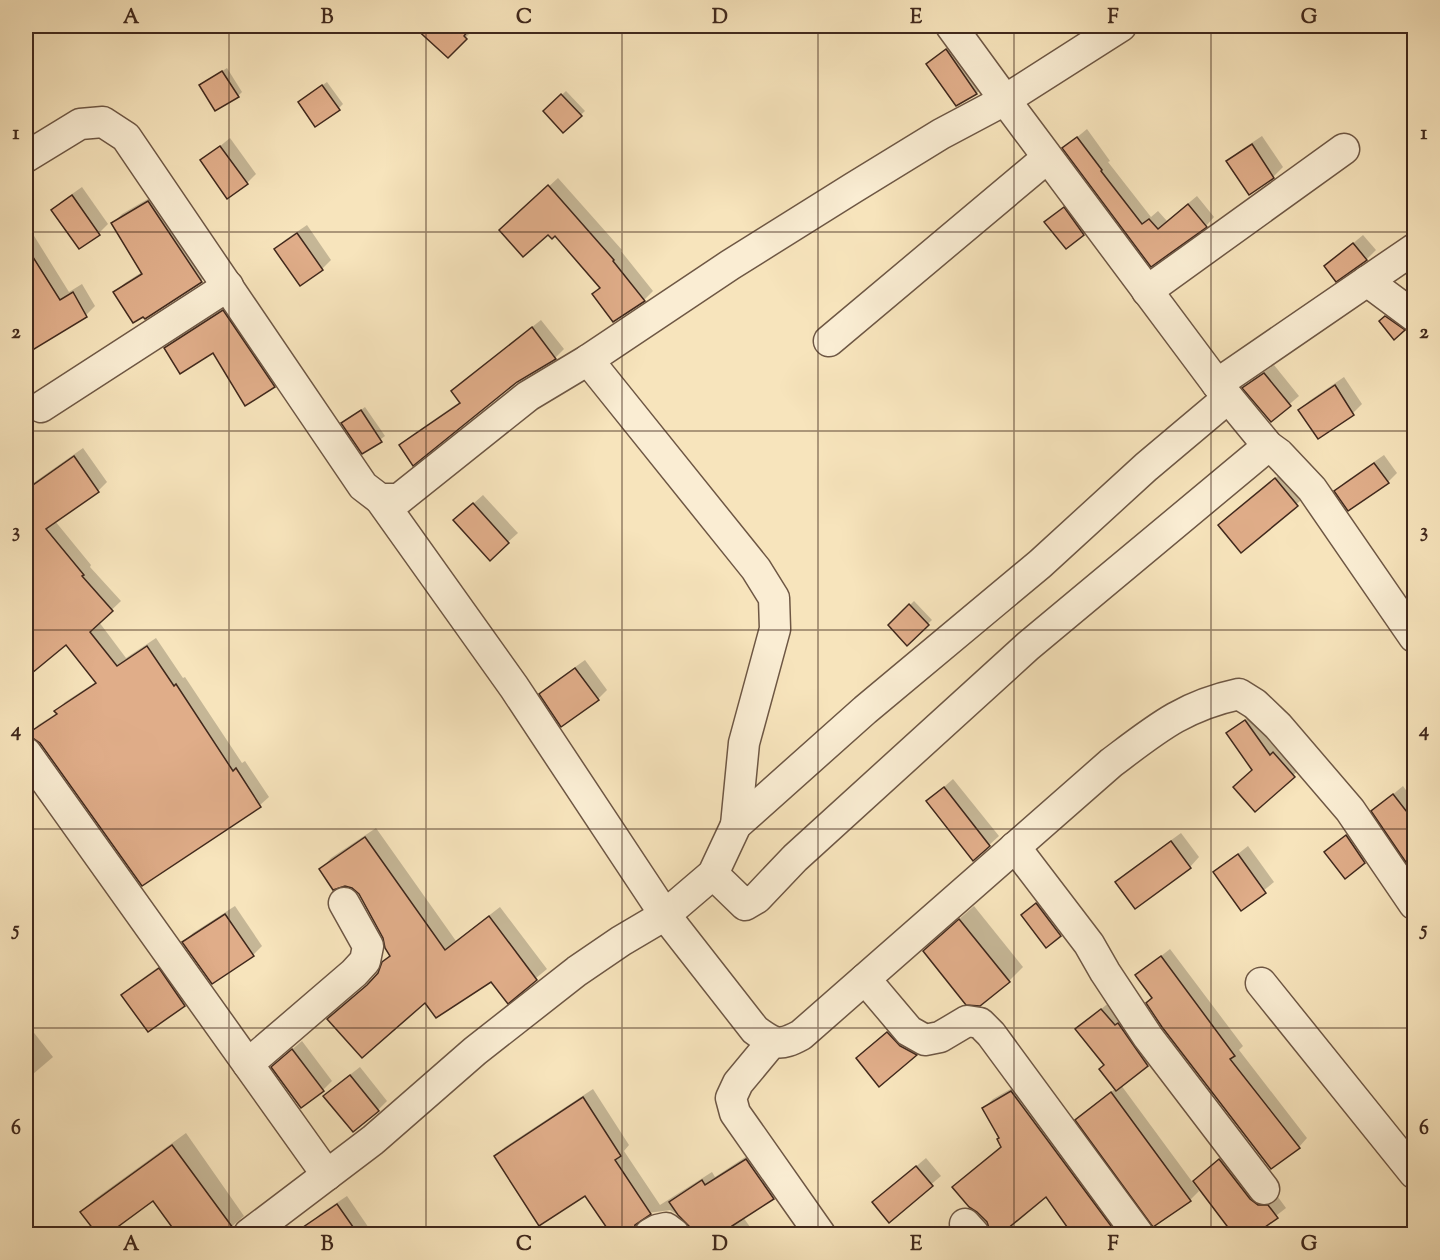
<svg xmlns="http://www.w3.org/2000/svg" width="1440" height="1260" viewBox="0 0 1440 1260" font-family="'Sorts Mill Goudy',serif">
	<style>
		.shadow { fill: #0003 }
		.building { fill: #e0ad89; stroke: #40281c; stroke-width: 1.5 }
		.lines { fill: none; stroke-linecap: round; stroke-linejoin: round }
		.minor-casing { stroke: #6e5744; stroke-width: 33 }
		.minor { stroke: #faedd3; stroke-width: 30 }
		.grid { fill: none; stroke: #40281c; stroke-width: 1.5; stroke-opacity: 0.55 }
		.neatline { fill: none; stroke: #40281c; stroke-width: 2 }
		.grid-label { font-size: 20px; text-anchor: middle; font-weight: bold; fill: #40281c }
	</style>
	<rect width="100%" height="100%" fill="#f7e4bc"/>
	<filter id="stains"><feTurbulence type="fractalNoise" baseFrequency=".00333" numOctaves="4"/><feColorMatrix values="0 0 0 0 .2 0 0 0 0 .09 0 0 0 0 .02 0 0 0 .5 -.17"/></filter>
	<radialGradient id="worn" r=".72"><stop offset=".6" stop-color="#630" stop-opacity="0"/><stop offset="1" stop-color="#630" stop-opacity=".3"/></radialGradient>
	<!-- shadow -->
	<g class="shadow">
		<path d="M424 26H472L469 28 472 31 448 56 420 30Z"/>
		<path d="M551 26H565L557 32Z"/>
		<path d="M956 41 986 84 977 93 956 105 928 64Z"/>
		<path d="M227 68 242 92 238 96 205 82Z"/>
		<path d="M327 82 343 104 339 108 304 98Z"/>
		<path d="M566 91 585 111 563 131 545 111Z"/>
		<path d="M1087 129 1110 161 1108 162 1151 217 1158 211 1167 221 1197 196 1214 217 1206 226 1151 265 1064 148Z"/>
		<path d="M1262 136 1283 167 1273 177 1249 192 1228 161 1238 152Z"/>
		<path d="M230 138 256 174 247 183 202 161Z"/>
		<path d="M558 178 622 250 621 251 653 291 644 300 601 287 555 234 511 221Z"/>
		<path d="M82 187 108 224 99 233 53 210 62 201Z"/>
		<path d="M158 193 210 272 201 281 144 315 115 292 125 283 142 272 113 223 122 214Z"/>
		<path d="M1068 204 1088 230 1066 247 1051 218Z"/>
		<path d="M26 223 69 292 82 284 95 306 86 315 27 351 26 349V318L39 310 26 289Z"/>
		<path d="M307 225 331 260 322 269 276 249 285 240Z"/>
		<path d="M1363 235 1376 250 1367 259 1336 280 1326 266Z"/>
		<path d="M232 302 283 377 274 386 213 351 166 348 175 339Z"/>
		<path d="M1390 313 1408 325 1394 338 1381 321Z"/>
		<path d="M541 320 564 349 555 358 401 445 409 437 461 401 462 382Z"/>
		<path d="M1274 365 1299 396 1271 420 1244 388 1253 379Z"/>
		<path d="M1344 377 1362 404 1353 413 1318 437 1300 410 1309 401Z"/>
		<path d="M365 407 385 436 363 452 343 423Z"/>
		<path d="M83 448 107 482 98 491 55 521 91 565 90 567 121 601 99 622 126 658 156 638 183 678 185 677 242 763 245 761 269 797 260 805 143 884 41 742 30 734 38 725 57 713 56 711 65 702 96 682 66 643 26 676V482L29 486Z"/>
		<path d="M1384 455 1397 473 1388 482 1336 491 1345 482Z"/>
		<path d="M1285 470 1306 496 1241 551 1220 525Z"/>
		<path d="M483 495 518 533 490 558 465 511Z"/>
		<path d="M914 601 932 620 907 643 890 625Z"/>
		<path d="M585 660 607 690 598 699 541 694 550 685Z"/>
		<path d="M1253 714 1301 768 1255 810 1254 770 1228 734Z"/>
		<path d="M953 779 999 836 974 859 928 801Z"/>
		<path d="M1403 786 1414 801V865L1412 868 1373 811Z"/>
		<path d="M1356 827 1373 853 1364 862 1335 844Z"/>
		<path d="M376 828 456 941 500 907 547 969 508 1001 491 980 425 1001 340 1008 375 978 392 955 385 937 360 893 353 887 321 869 331 858Z"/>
		<path d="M1181 833 1199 857 1190 867 1117 882 1126 873Z"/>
		<path d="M1248 846 1274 882 1242 908 1215 872Z"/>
		<path d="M1046 895 1070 926 1047 946 1032 907Z"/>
		<path d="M235 906 262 946 253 955 184 942 193 933Z"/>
		<path d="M974 906 1023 967 1009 981 939 937Z"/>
		<path d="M1170 949 1243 1046 1239 1050 1307 1138 1299 1147 1153 998 1137 975Z"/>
		<path d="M168 960 193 996 184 1005 148 1030 123 995 132 986Z"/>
		<path d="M1111 1001 1157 1056 1121 1085 1199 1191 1190 1200 1077 1120 1116 1088 1105 1065 1077 1029Z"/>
		<path d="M897 1024 925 1046 879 1085 867 1049Z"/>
		<path d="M31 1029 53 1057 26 1080V1033Z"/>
		<path d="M302 1041 332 1081 323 1090 282 1058Z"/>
		<path d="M360 1067 387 1101 378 1110 334 1087Z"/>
		<path d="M1021 1083 1132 1234H1074L1047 1195 999 1234 992 1233 988 1222 963 1179 1002 1146 1001 1137 984 1108 993 1099Z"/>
		<path d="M593 1089 629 1145 624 1151 660 1205 712 1172 715 1177 756 1150 782 1189 773 1198 743 1217 755 1234H692L691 1227 686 1220 670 1210 648 1213 643 1218 641 1224 645 1234H613L586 1194 495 1156 505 1147Z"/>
		<path d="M186 1133 244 1216 223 1234H178L153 1199 106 1234H99L82 1212 95 1199Z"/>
		<path d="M1229 1151 1268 1196 1278 1197 1286 1208 1253 1234H1235L1195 1181Z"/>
		<path d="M926 1158 941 1176 889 1220 874 1202Z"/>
		<path d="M347 1196 373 1234H319L311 1223 320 1214Z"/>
	</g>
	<!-- building -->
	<g class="building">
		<path d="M413 26H472L464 36 467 39 448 58Z"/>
		<path d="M946 49 977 94 956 106 926 64Z"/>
		<path d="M222 71 239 97 215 111 199 85Z"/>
		<path d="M322 85 340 110 315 127 298 102Z"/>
		<path d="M561 94 582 116 563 133 543 111Z"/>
		<path d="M1077 137 1102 170 1101 171 1142 224 1149 219 1158 229 1188 204 1207 227 1151 267 1062 148Z"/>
		<path d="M1252 144 1274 178 1249 195 1226 161Z"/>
		<path d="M220 146 248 184 227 199 200 160Z"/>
		<path d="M548 185 614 260 613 261 645 301 613 322 592 294 600 288 555 236 552 239 548 235 523 257 499 230Z"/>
		<path d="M72 195 100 235 79 249 51 210Z"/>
		<path d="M148 201 202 282 145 319 143 317 133 323 113 292 142 274 111 223Z"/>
		<path d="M1064 207 1084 235 1066 249 1044 222Z"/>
		<path d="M297 233 323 270 300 286 274 249Z"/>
		<path d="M1353 243 1367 260 1336 282 1324 266Z"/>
		<path d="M26 246 60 300 73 292 87 317 26 354Z"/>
		<path d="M223 310 275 387 245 406 213 353 180 374 164 348Z"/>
		<path d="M1385 316 1405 330 1394 340 1379 321Z"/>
		<path d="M532 327 556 359 517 382 413 466 399 445 460 403 451 391Z"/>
		<path d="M1264 373 1291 406 1271 422 1242 388Z"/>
		<path d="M1335 385 1354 415 1318 439 1298 410Z"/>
		<path d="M361 410 382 442 362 454 341 423Z"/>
		<path d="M74 456 99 492 46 529 84 575 82 576 113 611 90 632 117 666 147 646 174 686 176 684 233 771 236 768 261 807 142 886 40 743 27 734 57 714 54 711 96 683 66 645 26 678V490Z"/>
		<path d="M1374 463 1389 483 1348 511 1334 491Z"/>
		<path d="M1275 478 1298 506 1241 553 1218 525Z"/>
		<path d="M473 503 509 543 490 561 453 520Z"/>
		<path d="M909 604 929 625 907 646 888 625Z"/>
		<path d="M575 668 599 700 561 727 539 694Z"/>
		<path d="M1245 720 1270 755 1273 752 1295 777 1255 812 1233 787 1252 770 1226 733Z"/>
		<path d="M944 787 990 846 973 861 926 801Z"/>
		<path d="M1393 794 1414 821V874L1371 811Z"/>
		<path d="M1346 835 1365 863 1345 879 1324 852Z"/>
		<path d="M365 837 445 950 489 916 537 980 508 1004 491 982 436 1018 425 1003 362 1058 327 1019 367 985 378 973 382 962 390 956 385 948 383 938 359 894 352 888 345 886 333 890 319 869Z"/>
		<path d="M1171 841 1191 868 1135 909 1115 882Z"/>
		<path d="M1238 854 1266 893 1241 911 1213 872Z"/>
		<path d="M1036 903 1061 936 1046 948 1021 915Z"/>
		<path d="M225 914 254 956 212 984 182 942Z"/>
		<path d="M959 919 1010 982 980 1006 966 1005 923 951Z"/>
		<path d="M1161 956 1235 1056 1230 1059 1300 1148 1271 1169 1162 1027 1146 1003 1152 998 1135 975Z"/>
		<path d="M159 968 185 1006 148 1032 121 995Z"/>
		<path d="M1101 1009 1115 1025 1118 1023 1148 1066 1116 1091 1099 1069 1104 1065 1075 1029Z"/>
		<path d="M887 1032 900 1046 917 1055 879 1087 856 1058Z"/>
		<path d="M292 1049 324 1091 301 1108 271 1067Z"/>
		<path d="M350 1075 379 1111 353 1132 323 1096Z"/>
		<path d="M1011 1091 1117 1234H1072L1046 1197 1001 1234H991L987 1222 977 1212 969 1207 952 1187 1001 1147 997 1139 999 1138 982 1108Z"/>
		<path d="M1111 1092 1191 1201 1153 1227 1075 1120Z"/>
		<path d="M583 1097 621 1156 615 1160 651 1214 635 1225 633 1234H611L585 1196 539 1226 494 1156Z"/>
		<path d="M172 1145 233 1228 232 1234H177L153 1201 108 1234H97L80 1212Z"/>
		<path d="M746 1159 774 1199 732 1226 738 1234H691L690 1227 678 1215 669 1202 702 1180 705 1185Z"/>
		<path d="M1219 1159 1250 1199 1258 1205H1268L1278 1218 1255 1234H1233L1193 1181Z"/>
		<path d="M916 1166 933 1186 889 1223 872 1202Z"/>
		<path d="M337 1204 358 1234H293Z"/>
	</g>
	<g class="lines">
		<defs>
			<g id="minor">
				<path d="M951 26 1005 100 1217 384 1268 446 1279 454 1312 489 1414 637"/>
				<path d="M26 157 80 124 103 122 126 137 363 486 380 499H399L528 396 588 360 730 265 853 188 941 134 1005 100 1121 26"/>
				<path d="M1367 281 1414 316"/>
				<path d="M1147 291 1344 149"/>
				<path d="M829 341 1047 158"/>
				<path d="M588 360 756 569 774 598 775 629 744 743 736 825"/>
				<path d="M1217 384 1414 249"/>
				<path d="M41 407 228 286"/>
				<path d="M380 499 514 687 665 915 755 1030C774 1044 779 1047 801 1035L1111 763C1156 729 1183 706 1239 694L1255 704 1278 726 1350 810 1414 904"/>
				<path d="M26 753 327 1175"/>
				<path d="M1015 847 1089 944 1105 972 1148 1037 1264 1189"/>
				<path d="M713 874 745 905 757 898 795 858 1028 646 1268 446"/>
				<path d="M865 979 909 1031 925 1040 940 1037 967 1021 980 1023 991 1034 1138 1234"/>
				<path d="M1261 983 1414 1173"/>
				<path d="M772 1042 738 1083 731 1098 735 1113 820 1234"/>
				<path d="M248 1064 354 973 365 961 368 946 344 903"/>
				<path d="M965 1224 974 1234"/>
				<path d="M249 1234 373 1140 475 1051 577 971 621 941 665 915 713 874 736 825 865 710 1040 564 1146 467 1228 398"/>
				<path d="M650 1234 657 1230 666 1228 674 1234"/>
			</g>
		</defs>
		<!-- minor casing -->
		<use href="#minor" class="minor-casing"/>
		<!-- minor -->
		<use href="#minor" class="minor"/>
	</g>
	<!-- grid -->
	<path class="grid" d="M229 26V1234M426 26V1234M622 26V1234M818 26V1234M1014 26V1234M1211 26V1234M26 232H1414M26 431H1414M26 630H1414M26 829H1414M26 1028H1414"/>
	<!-- margin -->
	<rect width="1440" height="1260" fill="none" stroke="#f7e4bc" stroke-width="66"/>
	<rect x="33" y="33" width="1374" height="1194" class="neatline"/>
	<g class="grid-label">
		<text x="131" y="23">A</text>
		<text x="327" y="23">B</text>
		<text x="524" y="23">C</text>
		<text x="720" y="23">D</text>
		<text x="916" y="23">E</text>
		<text x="1113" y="23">F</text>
		<text x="1309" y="23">G</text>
		<text x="16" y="139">1</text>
		<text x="1424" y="139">1</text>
		<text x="16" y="338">2</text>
		<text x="1424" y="338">2</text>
		<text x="16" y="537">3</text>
		<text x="1424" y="537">3</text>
		<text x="16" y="736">4</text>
		<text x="1424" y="736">4</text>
		<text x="16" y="935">5</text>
		<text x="1424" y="935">5</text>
		<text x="16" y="1134">6</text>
		<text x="1424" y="1134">6</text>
		<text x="131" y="1250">A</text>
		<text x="327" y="1250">B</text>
		<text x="524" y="1250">C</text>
		<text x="720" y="1250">D</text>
		<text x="916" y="1250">E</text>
		<text x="1113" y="1250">F</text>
		<text x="1309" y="1250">G</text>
	</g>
	<rect width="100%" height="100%" filter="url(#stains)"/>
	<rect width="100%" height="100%" fill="url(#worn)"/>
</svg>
